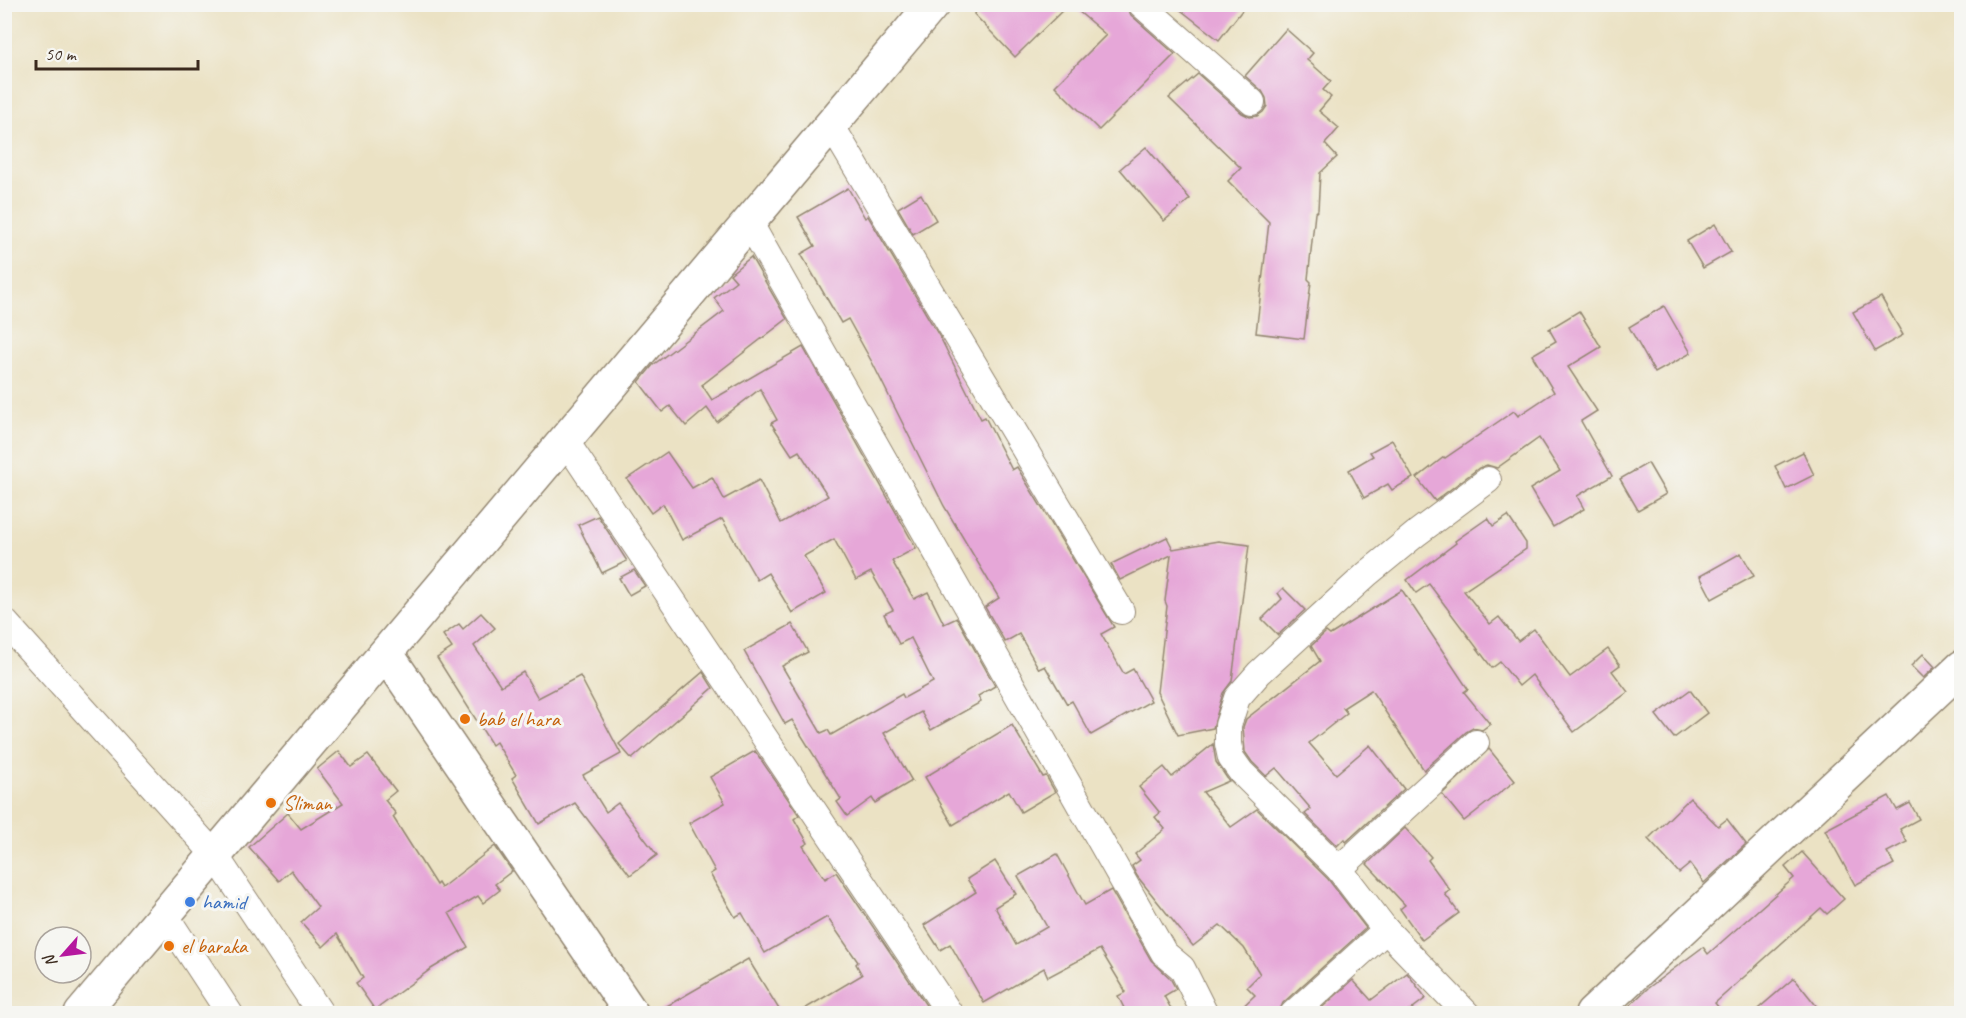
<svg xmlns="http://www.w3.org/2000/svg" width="1966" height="1018" viewBox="0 0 1966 1018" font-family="Caveat,sans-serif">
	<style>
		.building { fill: #e6a7d8 }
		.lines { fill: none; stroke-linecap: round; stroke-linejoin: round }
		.street-casing { stroke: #938671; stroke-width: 28 }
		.secondary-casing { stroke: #938671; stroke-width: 36 }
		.street { stroke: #fff; stroke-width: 26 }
		.secondary { stroke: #fff; stroke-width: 33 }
		.food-dot { fill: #e8710a; stroke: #f6f6f2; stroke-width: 2 }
		.shop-dot { fill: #3f7fe0; stroke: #f6f6f2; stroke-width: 2 }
		.labels { text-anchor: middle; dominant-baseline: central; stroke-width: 6; stroke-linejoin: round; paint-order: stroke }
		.food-label { font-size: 21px; fill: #c56008; stroke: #f6f6f2; text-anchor: start }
		.shop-label { font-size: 21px; fill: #366cbe; stroke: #f6f6f2; text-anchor: start }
	</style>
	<rect width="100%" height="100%" fill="#f6f6f2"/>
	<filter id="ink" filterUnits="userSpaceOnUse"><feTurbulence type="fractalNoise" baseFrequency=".0167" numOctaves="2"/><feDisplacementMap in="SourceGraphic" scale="12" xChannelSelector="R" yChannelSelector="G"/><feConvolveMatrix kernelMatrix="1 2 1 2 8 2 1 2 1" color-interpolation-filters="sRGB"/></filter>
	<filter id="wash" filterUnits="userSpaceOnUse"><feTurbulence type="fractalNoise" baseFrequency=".008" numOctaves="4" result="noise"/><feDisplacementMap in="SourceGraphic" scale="24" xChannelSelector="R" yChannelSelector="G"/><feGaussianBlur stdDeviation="1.35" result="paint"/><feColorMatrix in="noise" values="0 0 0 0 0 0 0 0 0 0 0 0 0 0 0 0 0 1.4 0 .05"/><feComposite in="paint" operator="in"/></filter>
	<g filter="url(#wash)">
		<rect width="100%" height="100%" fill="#ebe2c4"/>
		<g id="blocks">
			<!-- building -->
			<g class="building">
				<path d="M983 4H1069L1015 57 974 14Z"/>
				<path d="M1070 4H1126L1131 15 1175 54 1099 130 1055 86 1106 35Z"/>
				<path d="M1173 4H1247L1219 40Z"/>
				<path d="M1286 29 1313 53 1307 60 1331 81 1323 90 1331 97 1319 111 1339 128 1325 144 1337 157 1320 173 1318 210 1315 213 1308 279 1311 282 1304 339 1256 333 1269 222 1228 181 1241 168 1169 98 1198 74 1242 113 1250 117 1257 116 1263 112 1267 106 1266 98 1262 91 1245 76Z"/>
				<path d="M1146 147 1190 199 1164 221 1120 169Z"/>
				<path d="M848 188 865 218 868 216 941 339 981 419 985 417 1012 470 1017 467 1114 627 1101 634 1124 674 1133 669 1151 701 1091 735 1072 701 1067 704 1045 666 1039 669 1019 634 1005 642 985 607 999 598 944 506 873 364 848 319 841 323 801 254 815 246 798 217Z"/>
				<path d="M921 194 936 220 913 234 898 208Z"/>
				<path d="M1715 224 1731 252 1703 268 1687 241Z"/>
				<path d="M751 257 787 319 702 385 712 400 803 347 916 548 892 561 914 599 928 592 944 624 957 618 995 686 978 696 981 702 931 730 921 712 884 733 912 781 875 803 872 798 847 816 837 802 841 799 792 720 785 724 744 651 792 624 808 652 782 666 821 733 828 730 831 735 902 694 904 698 933 682 911 638 899 644 884 614 893 610 871 572 856 580 834 539 804 556 826 593 792 613 768 573 757 580 722 519 682 540 663 504 651 513 627 479 667 452 692 488 712 477 724 499 759 480 781 523 828 496 799 451 792 455 771 423 777 420 760 389 717 422 707 408 686 426 670 406 662 412 639 382 653 365 724 311 714 298 736 281 730 274Z"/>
				<path d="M1881 297 1903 335 1875 351 1853 312Z"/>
				<path d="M1664 306 1691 353 1655 373 1629 327Z"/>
				<path d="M1579 311 1601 347 1568 367 1597 411 1581 421 1612 476 1577 496 1584 509 1553 527 1530 489 1560 471 1539 438 1497 468 1487 465 1479 468 1435 501 1417 478 1444 457 1445 458 1514 411 1518 416 1554 392 1532 355 1556 341 1549 329Z"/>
				<path d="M1392 440 1413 478 1392 490 1388 484 1364 498 1349 470 1373 456 1370 452Z"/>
				<path d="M1803 452 1814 475 1786 489 1775 466Z"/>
				<path d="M1648 463 1666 494 1638 510 1620 479Z"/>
				<path d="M598 516 627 561 602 573 578 525Z"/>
				<path d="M1508 516 1526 543V549L1464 591 1490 624 1499 617 1518 641 1534 629 1570 677 1608 649 1620 665 1612 671 1628 692 1574 732 1532 675 1519 686 1500 662 1492 668 1429 584 1416 593 1407 580 1456 543 1455 541 1488 518 1493 526Z"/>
				<path d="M1167 537 1173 549 1218 541 1249 545 1232 681 1223 693 1213 728 1178 735 1157 692 1167 606 1165 601 1171 555 1120 580 1111 564Z"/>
				<path d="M1741 553 1754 576 1712 599 1700 576Z"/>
				<path d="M634 570 645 586 629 595 619 578Z"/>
				<path d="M1283 588 1305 610 1278 635 1262 619 1282 599 1278 593Z"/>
				<path d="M1402 590 1468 689 1464 692 1490 724 1482 730 1473 728 1466 732 1424 770 1371 690 1343 708 1347 713 1309 743 1336 774 1370 745 1404 789 1346 842 1344 839 1337 846 1305 814 1311 809 1276 768 1266 776 1252 762 1245 752 1243 727 1246 719 1320 661 1311 646 1326 632 1330 635Z"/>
				<path d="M481 613 495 628 474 646 501 686 523 672 538 698 580 676 621 754 583 775 606 812 618 803 657 855 630 875 575 803 539 824 512 778 516 775 496 742 492 745 437 658 452 648 443 635 459 624 463 629Z"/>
				<path d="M1923 654 1935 667 1923 678 1911 666Z"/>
				<path d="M703 672 713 688 632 759 619 744Z"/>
				<path d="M1690 690 1707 713 1674 738 1656 715Z"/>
				<path d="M1012 725 1043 777 1046 776 1055 792 1021 812 1009 791 953 825 925 777Z"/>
				<path d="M1213 744 1216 762 1229 781 1203 792 1231 827 1257 809 1328 879 1366 928 1283 1003 1278 1014H1235L1255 995 1247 987 1260 974 1244 948 1220 925 1193 946 1137 876 1132 866 1140 860 1135 854 1165 829 1155 817 1160 813 1139 787 1164 767 1172 777Z"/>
				<path d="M1489 749 1515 781 1464 821 1442 794Z"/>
				<path d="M339 751 351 767 368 755 396 791 385 800 396 814 393 817 436 885 438 883 441 888 495 846 512 871 495 884 500 890 483 903 478 896 449 913 468 947 431 969 375 1010 356 983 363 978 337 934 323 947 301 922 318 907 291 870 279 881 249 847 288 813 301 829 343 803 317 769Z"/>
				<path d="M755 751 799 815 794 819 808 843 803 846 825 879 836 872 932 1014H796L862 975 856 964 858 962 827 917 765 953 742 913 735 917 710 874 715 871 689 823 725 803 710 777Z"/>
				<path d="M1889 796 1897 810 1910 803 1919 819 1900 829 1907 842 1887 852 1894 864 1855 885 1825 830Z"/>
				<path d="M1690 798 1718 826 1727 819 1746 844 1704 883 1690 864 1679 873 1648 839Z"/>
				<path d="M1405 828 1431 857 1428 860 1450 890 1445 894 1459 913 1422 940 1400 909 1405 905 1367 864Z"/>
				<path d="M1802 852 1844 899 1827 914 1821 908 1715 1003 1724 1014H1621L1648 988 1703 947 1708 954 1794 878 1785 867Z"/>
				<path d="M1057 854 1085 905 1111 890 1151 960 1170 978 1176 989 1164 996 1174 1014H1127L1118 996 1126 992 1100 949 1048 977 1044 968 984 1003 950 944 940 950 924 925 976 892 967 879 995 861 1016 894 995 907 1016 945 1047 927 1018 876Z"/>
				<path d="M748 959 782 1014H653Z"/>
				<path d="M1407 973 1426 998 1405 1014 1317 1012 1353 980 1371 1000Z"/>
				<path d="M1794 978 1823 1014H1752Z"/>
			</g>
		</g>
	</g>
	<g filter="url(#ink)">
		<use href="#blocks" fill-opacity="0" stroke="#938671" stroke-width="1.5"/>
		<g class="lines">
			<defs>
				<g id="street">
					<path d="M1141 4 1252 102"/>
					<path d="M831 125 1121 611"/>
					<path d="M749 222 1164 953 1182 968 1205 1014"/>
					<path d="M565 440 950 1014"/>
					<path d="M4 621 215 855 321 1014"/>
					<path d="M1339 869 1476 743"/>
					<path d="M165 915 230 1014"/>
					<path d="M1293 1014 1386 930"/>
					<path d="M1467 1014 1386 930 1339 869 1241 772 1231 758 1228 744V725L1237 698 1259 673 1367 574 1417 533 1488 480"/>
				</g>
				<g id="secondary">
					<path d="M386 653 632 1014"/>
					<path d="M81 1014 933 4"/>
					<path d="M1592 1014 1962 667"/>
				</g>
			</defs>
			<!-- street casing -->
			<use href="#street" class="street-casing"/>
			<!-- secondary casing -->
			<use href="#secondary" class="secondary-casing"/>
			<!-- street -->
			<use href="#street" class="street"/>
			<!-- secondary -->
			<use href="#secondary" class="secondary"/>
		</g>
	</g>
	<!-- markers -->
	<g class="food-dot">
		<circle cx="465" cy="719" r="6"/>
		<circle cx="271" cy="803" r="6"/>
		<circle cx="169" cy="946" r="6"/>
	</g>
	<circle class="shop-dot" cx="190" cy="902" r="6"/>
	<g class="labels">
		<!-- food labels -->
		<g class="food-label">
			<text x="477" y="719">bab el hara</text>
			<text x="283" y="803">Sliman</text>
			<text x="181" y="946">el baraka</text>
		</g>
		<!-- shop labels -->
		<g class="shop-label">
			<text x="202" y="902">hamid</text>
		</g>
	</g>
	<!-- margin -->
	<rect width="1966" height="1018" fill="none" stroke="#f6f6f2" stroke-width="24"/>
	<!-- north arrow -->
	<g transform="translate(63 955) rotate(242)"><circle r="28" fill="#f6f6f2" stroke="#aba49d" stroke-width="1.5"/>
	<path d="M0-4.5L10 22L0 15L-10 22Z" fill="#b5179e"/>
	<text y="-9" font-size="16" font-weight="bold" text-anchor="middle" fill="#3b2a1e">N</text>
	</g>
	<!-- scale -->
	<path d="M36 60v9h162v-9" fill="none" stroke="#3b2a1e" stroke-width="3"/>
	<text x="45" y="60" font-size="18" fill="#3b2a1e" stroke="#f6f6f2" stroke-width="4.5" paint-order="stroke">50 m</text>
</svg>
